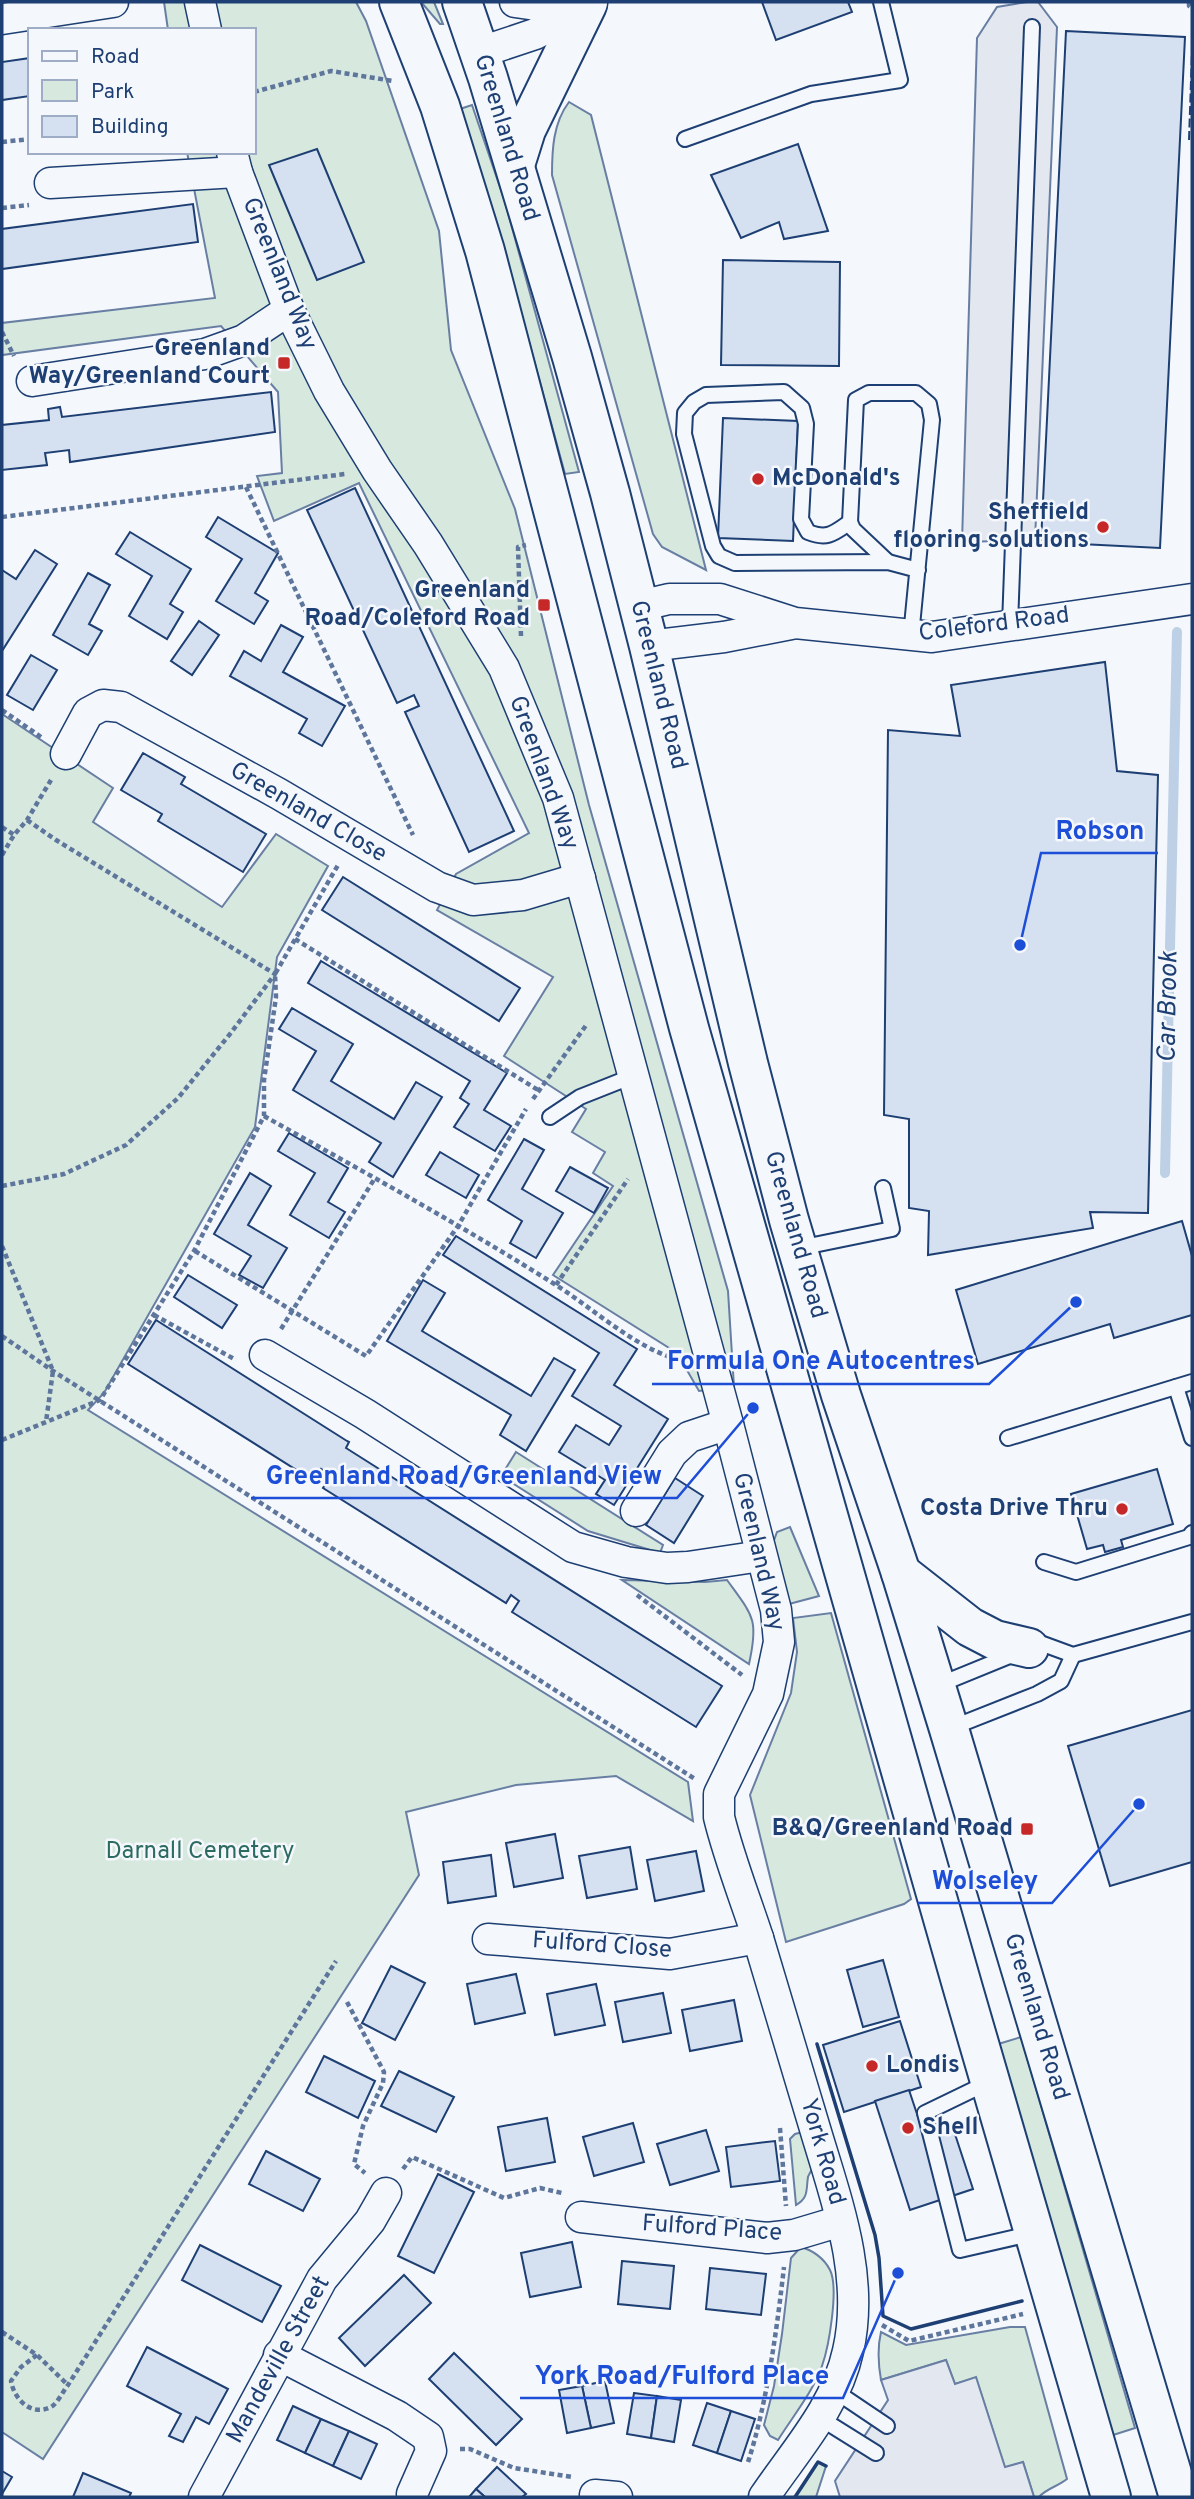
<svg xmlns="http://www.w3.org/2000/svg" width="1194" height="2499" viewBox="0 0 1194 2499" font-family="Overpass,sans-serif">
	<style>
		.green { fill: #d7e8df; stroke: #687fa3; stroke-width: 2 }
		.parking { fill: #e3e8f0; stroke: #687fa3; stroke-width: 2 }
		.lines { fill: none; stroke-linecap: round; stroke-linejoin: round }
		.stream { stroke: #bed0e5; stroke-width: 10 }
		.building { fill: #d5e0f0; stroke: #1d3f73; stroke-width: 2 }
		.lane-casing { stroke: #1d3f73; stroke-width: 18 }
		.street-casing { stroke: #1d3f73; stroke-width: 33 }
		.highway-casing { stroke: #1d3f73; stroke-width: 42 }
		.path { stroke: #5e769c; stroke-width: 4.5; stroke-dasharray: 5 3.5; stroke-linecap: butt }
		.lane { stroke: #f4f7fb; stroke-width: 14 }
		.street { stroke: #f4f7fb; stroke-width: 30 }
		.highway { stroke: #f4f7fb; stroke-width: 38 }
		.fence { stroke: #1d3f73; stroke-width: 2; stroke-dasharray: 9 3.5; stroke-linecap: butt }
		.wall { stroke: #1d3f73; stroke-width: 3.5 }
		.poi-dot { fill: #c62828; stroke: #f4f7fb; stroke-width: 2.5 }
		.labels { text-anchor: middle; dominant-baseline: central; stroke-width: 5; stroke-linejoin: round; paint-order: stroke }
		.street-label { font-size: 24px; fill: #1d3f73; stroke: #f4f7fb }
		.poi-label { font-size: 24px; font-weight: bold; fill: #1d3f73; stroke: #f4f7fb; text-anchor: end }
		.park-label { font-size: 24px; fill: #2c6c60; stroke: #f4f7fb }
		.water-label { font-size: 26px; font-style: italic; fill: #1d3f73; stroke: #f4f7fb }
		.leader { fill: none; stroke: #1d4ed8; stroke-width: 2.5 }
		.callout-dot { fill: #1d4ed8; stroke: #f4f7fb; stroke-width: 2.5 }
		.callout-label { font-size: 26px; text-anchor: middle; font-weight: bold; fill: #1d4ed8; stroke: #f4f7fb; stroke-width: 5; stroke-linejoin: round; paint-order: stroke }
	</style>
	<rect width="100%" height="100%" fill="#f4f7fb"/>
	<!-- green -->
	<g class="green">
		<path d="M164 2H356L366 21 439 231 451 350 515 509 589 805 728 1291 734 1387 699 1391 677 1353 553 1275 613 1186 593 1173 605 1152 572 1132 586 1109 504 1056 553 977 437 910 456 874 529 833 359 483 274 521 257 476 282 473 278 392 221 326 2 355V323L215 298 187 152H254V30H168Z"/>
		<path d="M421 2H434L443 24H440Z"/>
		<path d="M569 102 591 115 706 570 662 547 653 534 552 175C552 150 553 123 569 102Z"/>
		<path d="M472 105 505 202 579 472 565 474 510 272 460 109Z"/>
		<path d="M2 714 113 788 93 822 222 907 276 834 328 866 277 957 255 1127 104 1393 88 1410 688 1782 693 1821 616 1776 516 1785 406 1812 419 1875 43 2459 2 2432Z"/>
		<path d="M516 1452 663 1545 660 1553 588 1531 501 1476Z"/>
		<path d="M790 1527 819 1596 789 1604 773 1543 777 1532Z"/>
		<path d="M622 1580 705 1582 727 1580C753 1616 759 1619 749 1664Z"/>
		<path d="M831 1613 911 1899 904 1904 786 1942 750 1795 791 1693 797 1652 793 1618Z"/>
		<path d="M1021 2037 1135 2428 1110 2436 995 2045Z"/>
		<path d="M803 2132 814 2165C814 2166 808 2176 808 2177 806 2189 809 2198 796 2205L790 2139 795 2134Z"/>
		<path d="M801 2247C812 2250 824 2258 830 2270 839 2288 829 2346 822 2366 813 2392 793 2416 778 2440L770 2436 764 2425 774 2386 782 2334 791 2258Z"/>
		<path d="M1010 2327H1025L1067 2479C1057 2487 1047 2488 1039 2497H1034L1023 2462 1005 2468 976 2378 955 2384 946 2360 881 2380C878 2363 877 2349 881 2332L906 2345Z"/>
		<path d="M818 2462 826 2466 816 2497H795Z"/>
	</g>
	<!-- parking -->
	<g class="parking">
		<path d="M1027 2H1038L1057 27 1035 540 962 542 977 38 997 7Z"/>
		<path d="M946 2360 955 2384 976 2377 1005 2467 1023 2462 1034 2497H840L835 2481 888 2400 881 2380Z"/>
	</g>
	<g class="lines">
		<!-- stream -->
		<path class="stream" d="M1165 1173 1177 632"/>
	</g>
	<!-- building -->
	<g class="building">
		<path d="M762 2H848L852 12 776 40Z"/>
		<path d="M1066 31 1185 37 1160 548 1041 542Z"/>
		<path d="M30 58V96L2 100V62Z"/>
		<path d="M798 144 828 231 784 239 779 222 741 238 711 175Z"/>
		<path d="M317 149 364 262 317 280 269 165Z"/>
		<path d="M193 204 198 242 2 269V229Z"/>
		<path d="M723 260 840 262 839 366 721 365Z"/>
		<path d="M271 392 275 432 70 462 69 450 45 453 47 465 2 470V425L49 420 48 409 60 407 62 417Z"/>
		<path d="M723 418 798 421 793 541 718 538Z"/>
		<path d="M355 488 514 831 469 852 405 712 419 706 414 695 397 703 307 510Z"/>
		<path d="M218 517 278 553 255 593 268 601 254 624 216 601 242 559 206 537Z"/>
		<path d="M130 532 191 569 170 604 183 612 167 639 129 616 152 576 116 554Z"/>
		<path d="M35 550 57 564 2 651V570L16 579Z"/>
		<path d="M88 573 110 585 89 624 102 631 88 655 53 635Z"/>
		<path d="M199 621 219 635 192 675 171 661Z"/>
		<path d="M281 625 303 637 283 672 345 706 322 746 299 733 307 719 230 676 244 651 261 661Z"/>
		<path d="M31 655 57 670 33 710 7 695Z"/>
		<path d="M1105 662 1117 771 1158 775 1148 1213 1090 1212 1093 1228 928 1255 929 1211 909 1208V1119L884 1115 888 730 960 736 951 685Z"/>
		<path d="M143 753 185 777 181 784 266 834 243 872 158 821 162 814 121 790Z"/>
		<path d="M343 877 520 988 499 1021 322 910Z"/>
		<path d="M321 961 507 1073 484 1110 511 1126 495 1151 454 1127 469 1104 460 1098 470 1081 308 983Z"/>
		<path d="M292 1008 353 1044 331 1081 394 1119 416 1082 442 1097 393 1177 369 1162 381 1143 293 1090 316 1051 279 1029Z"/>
		<path d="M289 1133 348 1168 328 1202 345 1212 329 1238 290 1215 315 1173 278 1151Z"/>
		<path d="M524 1139 544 1150 522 1189 563 1213 536 1258 510 1243 522 1221 488 1200Z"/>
		<path d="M440 1152 479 1175 466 1198 426 1175Z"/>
		<path d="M570 1167 608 1188 594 1213 556 1191Z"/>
		<path d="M250 1173 271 1186 248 1225 287 1248 263 1288 239 1275 251 1256 214 1234Z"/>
		<path d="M1182 1221 1192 1256V1315L1114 1338 1110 1324 978 1364 956 1290Z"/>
		<path d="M456 1236 637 1349 614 1385 668 1419 614 1505 596 1494 605 1480 559 1452 576 1425 609 1445 621 1426 572 1396 599 1353 443 1255Z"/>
		<path d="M188 1275 237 1305 222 1328 174 1297Z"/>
		<path d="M423 1280 445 1293 422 1331 531 1396 554 1358 575 1370 526 1451 500 1435 511 1415 387 1341Z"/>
		<path d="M156 1320 347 1441 349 1442 346 1448 722 1686 696 1727 512 1612 519 1601 511 1595 506 1603 323 1488 331 1475 321 1469 314 1481 128 1364Z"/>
		<path d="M1157 1469 1173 1524 1121 1540 1123 1547 1105 1552 1103 1545 1087 1549 1071 1494Z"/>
		<path d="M675 1478 703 1496 674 1543 646 1525Z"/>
		<path d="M1192 1710V1862L1110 1886 1068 1746Z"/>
		<path d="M555 1834 563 1878 514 1887 506 1843Z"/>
		<path d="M630 1847 637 1889 587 1898 579 1856Z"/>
		<path d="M696 1851 704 1891 655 1901 647 1860Z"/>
		<path d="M491 1855 496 1896 448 1903 443 1862Z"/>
		<path d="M883 1960 899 2017 863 2027 847 1970Z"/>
		<path d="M391 1966 425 1983 395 2040 362 2023Z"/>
		<path d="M516 1974 525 2013 475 2024 467 1984Z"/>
		<path d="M596 1984 605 2025 555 2035 547 1994Z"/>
		<path d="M663 1993 671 2033 623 2042 615 2002Z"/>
		<path d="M734 2000 742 2041 690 2051 682 2010Z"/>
		<path d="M900 2021 921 2087 844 2112 823 2045Z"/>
		<path d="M324 2056 375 2081 358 2118 306 2092Z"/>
		<path d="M399 2071 454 2097 436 2132 381 2106Z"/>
		<path d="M909 2090 924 2135 952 2125 973 2189 910 2210 875 2101Z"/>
		<path d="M547 2118 555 2162 506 2171 498 2127Z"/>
		<path d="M633 2123 644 2162 594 2176 583 2137Z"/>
		<path d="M706 2130 719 2171 670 2185 657 2144Z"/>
		<path d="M775 2141 780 2181 731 2187 726 2147Z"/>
		<path d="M266 2151 320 2179 303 2211 249 2184Z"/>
		<path d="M438 2174 474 2192 434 2273 398 2256Z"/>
		<path d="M572 2242 581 2287 530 2297 521 2253Z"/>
		<path d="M200 2245 281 2286 262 2322 182 2280Z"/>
		<path d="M622 2261 674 2266 670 2309 618 2304Z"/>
		<path d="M710 2268 766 2274 761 2315 706 2309Z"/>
		<path d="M404 2275 431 2303 365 2366 339 2338Z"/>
		<path d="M147 2347 228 2389 209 2424 196 2417 183 2442 169 2436 181 2414 127 2386Z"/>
		<path d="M454 2353 522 2419 496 2445 429 2379Z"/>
		<path d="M605 2381 614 2423 591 2428 582 2386Z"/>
		<path d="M582 2386 591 2428 567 2433 559 2390Z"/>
		<path d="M634 2393 657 2396 651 2438 627 2434Z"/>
		<path d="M657 2396 681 2400 674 2442 651 2438Z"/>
		<path d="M707 2403 731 2411 717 2453 693 2445Z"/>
		<path d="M293 2406 321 2419 305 2453 277 2440Z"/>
		<path d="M731 2411 755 2419 741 2461 717 2453Z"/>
		<path d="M321 2419 349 2431 333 2466 305 2453Z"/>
		<path d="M349 2431 377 2444 361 2479 333 2466Z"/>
		<path d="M497 2467 526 2494 522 2497H485L476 2489Z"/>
		<path d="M2 2471 12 2477 2 2494Z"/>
		<path d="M83 2473 131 2493 129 2497H73Z"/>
		<path d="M476 2489 485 2497H469Z"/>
	</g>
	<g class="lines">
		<defs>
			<g id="lane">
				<path d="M685 139 811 94 900 80 881 2"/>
				<path d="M850 522 853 529 888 562"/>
				<path d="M1010 625 1032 27"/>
				<path d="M911 636 932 420 929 404 916 393H869L856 400 850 522C834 533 828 540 808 532L801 519 806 424 802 408 784 392 706 395 694 402 685 413 684 434 713 546 719 556 735 563 888 562 918 570"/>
				<path d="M550 1117 580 1097 633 1076"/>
				<path d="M799 1248 892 1229 883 1188"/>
				<path d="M1176 1387 1192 1438"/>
				<path d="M1008 1438 1192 1382"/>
				<path d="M1044 1562 1076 1572 1189 1537 1192 1533"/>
				<path d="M936 1686 1029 1648 1043 1644 1073 1655 1192 1622"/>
				<path d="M951 1728 1037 1694 1061 1681 1073 1655"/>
				<path d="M987 2083 925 2113 960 2250 1034 2233"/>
				<path d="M835 2391 887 2426"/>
				<path d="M820 2418 876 2453"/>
			</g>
			<g id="street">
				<path d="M200 2 206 30"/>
				<path d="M515 2 536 5H587"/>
				<path d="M2 19 113 2"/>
				<path d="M481 52 535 34 592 3"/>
				<path d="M232 152 237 172 289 310 329 391 377 470 428 544 504 668 558 798 728 1424 776 1610 779 1642 768 1694 719 1794V1817C729 1858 745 1898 758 1938 777 2003 797 2067 816 2132 837 2202 865 2277 848 2351 836 2407 795 2451 764 2497"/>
				<path d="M50 183 237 172"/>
				<path d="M32 381 205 354 244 340 289 310"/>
				<path d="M639 606 669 599H720L795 623 932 637 1192 599"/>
				<path d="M649 646 724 637 791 624"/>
				<path d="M66 754 88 713 103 705 121 707 279 794 437 887 473 900 523 895 580 878"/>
				<path d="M265 1355 365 1414 573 1547 626 1562 667 1568 688 1567 761 1556"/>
				<path d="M636 1511 672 1453 689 1437 728 1424"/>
				<path d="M488 1939 670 1954 758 1938"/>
				<path d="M581 2217 767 2238 794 2235 841 2221"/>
				<path d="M279 2355 397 2416 428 2437 431 2451 412 2494"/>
				<path d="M595 2495 617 2497"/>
				<path d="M204 2497 322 2279 370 2221 386 2193"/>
			</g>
			<g id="highway">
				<path d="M399 2 440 106 485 251 689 1028 964 1992 1111 2497"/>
				<path d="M462 2 488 78 572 357 610 493 649 646 748 1063 789 1220 841 1395 901 1573 949 1729 1179 2497"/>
				<path d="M515 165 526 130 587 5"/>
				<path d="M901 1573 970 1627 995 1640 1029 1648"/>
			</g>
		</defs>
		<!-- lane casing -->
		<use href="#lane" class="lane-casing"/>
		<!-- street casing -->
		<use href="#street" class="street-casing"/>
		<!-- highway casing -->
		<use href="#highway" class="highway-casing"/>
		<!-- path -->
		<g class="path">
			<path d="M1189 2V6L1192 8"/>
			<path d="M254 92 331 71 393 81"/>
			<path d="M2 142 30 139"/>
			<path d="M2 208 29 205"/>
			<path d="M2 332 14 356"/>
			<path d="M246 487 413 835"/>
			<path d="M2 517 345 474"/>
			<path d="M521 636 518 547 526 545"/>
			<path d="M2 710 41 737"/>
			<path d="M2 827 14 835"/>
			<path d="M2 855 14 835 27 820 51 780"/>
			<path d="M295 939 538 1090"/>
			<path d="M533 1099 587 1024"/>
			<path d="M264 1116C362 1171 461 1225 556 1285 595 1310 634 1347 679 1360"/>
			<path d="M2 1186 64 1174 126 1145 178 1098 230 1034 275 974 56 840 27 820"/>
			<path d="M2 1246 53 1371 46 1422"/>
			<path d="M195 1251 366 1356 458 1226 526 1109"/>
			<path d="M556 1285 628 1179"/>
			<path d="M154 1315 236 1360"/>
			<path d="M281 1329 375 1178"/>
			<path d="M2 1336 53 1371 695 1779"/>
			<path d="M2 1440 100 1400 194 1251 264 1116V1080L276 997 275 974 338 865"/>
			<path d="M637 1595 742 1675"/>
			<path d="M347 2002 384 2072 383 2083 363 2126 354 2164 365 2173"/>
			<path d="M780 2128 786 2206"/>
			<path d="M403 2169 412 2157 504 2198 540 2188 562 2193"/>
			<path d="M882 2325 909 2341 1023 2314"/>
			<path d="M2 2332 37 2355 68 2385"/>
			<path d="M37 2355 21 2367 11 2381C14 2399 31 2417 51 2407 58 2403 63 2391 68 2385L336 1961"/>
			<path d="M460 2449H470L514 2468 572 2477"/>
			<path d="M748 2462C767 2404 777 2328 784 2267"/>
		</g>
		<!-- lane -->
		<use href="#lane" class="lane"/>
		<!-- street -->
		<use href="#street" class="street"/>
		<!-- highway -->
		<use href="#highway" class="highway"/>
		<!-- fence -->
		<g class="fence">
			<path d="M1189 140 1192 52"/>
			<path d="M817 2044 875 2235 879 2258 883 2316"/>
			<path d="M795 2497 818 2462 826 2466"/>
		</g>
		<!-- wall -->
		<g class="wall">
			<path d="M817 2044 875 2235 879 2258 883 2316 911 2329 1022 2301"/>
			<path d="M795 2497 818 2462 826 2466"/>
		</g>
	</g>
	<!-- markers -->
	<g class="poi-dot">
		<rect x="277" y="356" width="14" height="14" rx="3.5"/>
		<circle cx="758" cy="479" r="7"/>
		<circle cx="1103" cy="527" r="7"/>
		<rect x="537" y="598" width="14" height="14" rx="3.5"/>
		<circle cx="1122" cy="1509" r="7"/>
		<rect x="1020" y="1822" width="14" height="14" rx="3.5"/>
		<circle cx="872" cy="2066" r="7"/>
		<circle cx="908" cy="2128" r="7"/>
	</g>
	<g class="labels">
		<!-- street labels -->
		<g class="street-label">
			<text transform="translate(506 138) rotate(73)">Greenland Road</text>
			<text transform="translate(279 274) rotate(68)">Greenland Way</text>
			<text transform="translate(994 625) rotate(-7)">Coleford Road</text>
			<text transform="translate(658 685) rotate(76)">Greenland Road</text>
			<text transform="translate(543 773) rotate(70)">Greenland Way</text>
			<text transform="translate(308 813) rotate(30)">Greenland Close</text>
			<text transform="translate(795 1235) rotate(74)">Greenland Road</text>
			<text transform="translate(758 1552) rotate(77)">Greenland Way</text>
			<text transform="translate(602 1946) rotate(4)">Fulford Close</text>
			<text transform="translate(1036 2017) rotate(73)">Greenland Road</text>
			<text transform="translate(822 2152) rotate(74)">York Road</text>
			<text transform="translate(712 2229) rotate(4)">Fulford Place</text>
			<text transform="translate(279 2360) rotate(-61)">Mandeville Street</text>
		</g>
		<!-- poi labels -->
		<g class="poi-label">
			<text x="270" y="349">Greenland<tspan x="270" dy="28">Way/Greenland Court</tspan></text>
			<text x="772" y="479" text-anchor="start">McDonald's</text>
			<text x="1089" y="513">Sheffield<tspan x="1089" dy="28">flooring solutions</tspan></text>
			<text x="530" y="591">Greenland<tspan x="530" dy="28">Road/Coleford Road</tspan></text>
			<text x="1108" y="1509">Costa Drive Thru</text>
			<text x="1013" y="1829">B&amp;Q/Greenland Road</text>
			<text x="886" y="2066" text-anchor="start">Londis</text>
			<text x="922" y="2128" text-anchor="start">Shell</text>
		</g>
		<!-- park labels -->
		<g class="park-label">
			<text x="200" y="1852">Darnall Cemetery</text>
		</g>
		<!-- water labels -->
		<g class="water-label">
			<text transform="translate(1169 1007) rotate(-89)">Car Brook</text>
		</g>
	</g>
	<!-- callouts -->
	<path class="leader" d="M1020 945L1041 853H1158M1076 1302L989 1384H652M753 1408L677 1498H251M1139 1804L1052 1903H918M898 2273L843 2398H520"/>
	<g class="callout-dot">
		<circle cx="1020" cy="945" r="7"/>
		<circle cx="1076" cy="1302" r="7"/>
		<circle cx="753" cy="1408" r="7"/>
		<circle cx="1139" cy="1804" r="7"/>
		<circle cx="898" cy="2273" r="7"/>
	</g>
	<g class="callout-label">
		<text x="1100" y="839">Robson</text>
		<text x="821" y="1369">Formula One Autocentres</text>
		<text x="464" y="1484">Greenland Road/Greenland View</text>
		<text x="985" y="1889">Wolseley</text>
		<text x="682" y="2384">York Road/Fulford Place</text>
	</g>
	<!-- border -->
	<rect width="1194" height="2499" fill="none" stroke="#1d3f73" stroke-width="7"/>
	<!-- legend -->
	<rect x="28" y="28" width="228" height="126" fill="#f4f7fb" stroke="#9eadc5" stroke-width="2"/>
	<rect x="42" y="51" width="35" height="10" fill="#f4f7fb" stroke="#9eadc5" stroke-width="2"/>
	<text x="91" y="63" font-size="21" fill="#1d3f73">Road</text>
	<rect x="42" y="80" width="35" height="21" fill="#d7e8df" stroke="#9eadc5" stroke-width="2"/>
	<text x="91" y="98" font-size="21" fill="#1d3f73">Park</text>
	<rect x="42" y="116" width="35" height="21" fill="#d5e0f0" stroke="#9eadc5" stroke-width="2"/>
	<text x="91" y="133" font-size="21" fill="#1d3f73">Building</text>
</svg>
